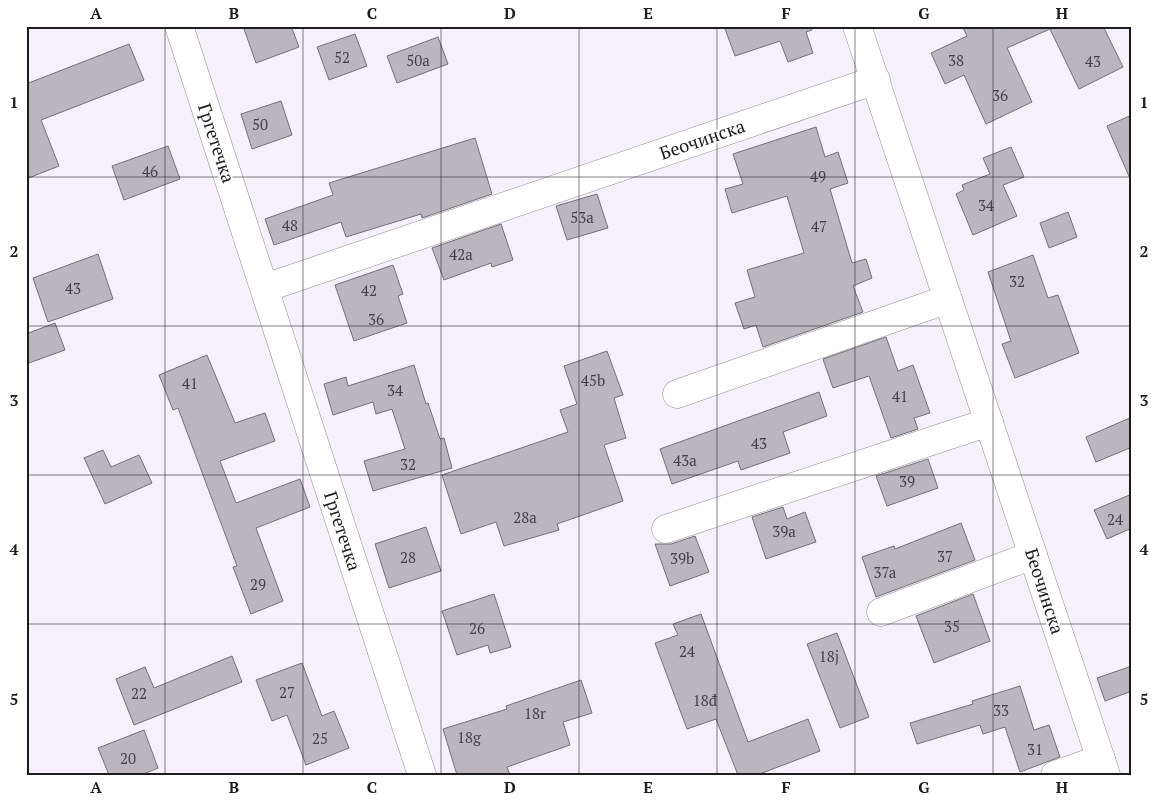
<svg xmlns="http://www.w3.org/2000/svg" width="1158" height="801" viewBox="0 0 1158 801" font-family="'PT Serif',serif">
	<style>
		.building { fill: #bbb6be; stroke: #747077 }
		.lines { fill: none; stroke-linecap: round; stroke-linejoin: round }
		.street-casing { stroke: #928e95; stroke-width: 29 }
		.street { stroke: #fff; stroke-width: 28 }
		.grid { fill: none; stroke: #1d1c1f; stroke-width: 1; stroke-opacity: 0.55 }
		.labels { text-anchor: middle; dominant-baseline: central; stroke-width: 4; stroke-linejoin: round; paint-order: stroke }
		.number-label { font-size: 15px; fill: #444247 }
		.street-label { font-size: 18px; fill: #1d1c1f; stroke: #fff }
		.neatline { fill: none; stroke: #1d1c1f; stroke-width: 2 }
		.grid-label { font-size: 16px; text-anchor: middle; font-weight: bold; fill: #1d1c1f }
	</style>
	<rect width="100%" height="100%" fill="#f5f0f9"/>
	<!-- building -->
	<g class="building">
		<path d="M243 26H291L299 47 256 63Z"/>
		<path d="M724 26H811L812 30 806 32 813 53 788 62 780 41 735 56Z"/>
		<path d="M962 26H1103L1123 67 1079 89 1050 29 1007 48 1032 102 986 124 964 75 945 84 931 53 967 36Z"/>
		<path d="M355 34 367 66 329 80 317 47Z"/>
		<path d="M438 37 448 64 397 83 387 56Z"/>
		<path d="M129 44 144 80 41 120 59 166 26 179V84Z"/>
		<path d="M281 101 292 135 252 149 241 114Z"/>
		<path d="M1132 115V183L1107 126Z"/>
		<path d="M816 127 825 157 838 152 848 183 830 189 852 263 866 259 872 278 853 286 863 312 763 347 756 325 744 329 735 303 755 297 747 270 804 253 787 196 732 213 725 189 743 184 733 154Z"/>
		<path d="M475 138 492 194 422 218 421 214 346 237 341 222 274 245 265 219 333 195 329 183Z"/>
		<path d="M168 146 180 179 124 200 112 166Z"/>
		<path d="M1011 147 1024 177 1003 185 1017 216 973 235 956 194 964 190 962 185 990 174 983 158Z"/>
		<path d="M597 194 608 228 567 240 556 206Z"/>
		<path d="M1068 212 1077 237 1049 248 1040 223Z"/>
		<path d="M501 224 513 260 492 267 491 263 444 280 432 248Z"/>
		<path d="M98 254 113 299 48 322 33 278Z"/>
		<path d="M1033 255 1048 298 1058 295 1079 353 1015 378 1002 344 1011 341 988 272Z"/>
		<path d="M393 265 403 294 398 296 407 323 354 341 335 285Z"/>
		<path d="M55 323 65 350 26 364V334Z"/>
		<path d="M886 337 898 371 913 365 930 413 914 418 918 429 891 438 869 376 833 388 823 359Z"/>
		<path d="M607 351 623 395 614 398 626 438 604 445 623 501 557 524 559 530 504 546 496 522 461 534 442 475 568 432 560 410 577 404 564 366Z"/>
		<path d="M207 355 235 423 265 413 275 441 220 461 236 503 300 479 310 507 256 528 283 601 251 614 233 567 237 566 178 408 173 410 159 375Z"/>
		<path d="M414 365 426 404 428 403 440 439 444 438 452 468 373 491 364 461 405 449 392 409 376 414 373 402 333 415 324 384 346 377 348 386Z"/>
		<path d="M819 392 827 416 783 432 790 453 741 470 738 461 672 484 660 449Z"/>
		<path d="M1132 417V447L1096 462 1086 437Z"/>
		<path d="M103 450 111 467 139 455 152 483 105 504 84 458Z"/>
		<path d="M928 459 938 488 887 506 876 476Z"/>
		<path d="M1132 494V528L1107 539 1094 510Z"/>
		<path d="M783 507 787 519 805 512 816 542 766 559 752 517Z"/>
		<path d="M961 523 975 560 876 597 862 557 894 546 895 549Z"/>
		<path d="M426 527 441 571 389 588 375 544Z"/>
		<path d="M695 536 709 572 670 586 655 544H671Z"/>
		<path d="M494 594 511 647 490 653 488 645 457 655 442 611Z"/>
		<path d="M973 594 990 641 934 663 916 616Z"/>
		<path d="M701 614 748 742 808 719 820 751 757 775H738L716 719 687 729 655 643 678 635 673 624Z"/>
		<path d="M837 633 869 717 840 728 807 644Z"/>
		<path d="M232 656 242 682 134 725 116 679 145 667 154 688Z"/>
		<path d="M302 663 322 716 334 711 349 748 306 765 287 715 272 721 256 680Z"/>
		<path d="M1132 666V691L1105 701 1097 678Z"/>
		<path d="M581 680 592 713 563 722 570 745 507 767 510 775H457L443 729 507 709 506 706Z"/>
		<path d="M1020 686 1034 730 1049 725 1060 757 1020 772 1005 727 983 734 980 725 917 744 910 723 973 704 972 701Z"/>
		<path d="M144 730 158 768 141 775H109L98 748Z"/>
	</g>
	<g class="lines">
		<defs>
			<g id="street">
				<path d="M179 26 422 775"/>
				<path d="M857 26 1106 775"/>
				<path d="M265 288 876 80"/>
				<path d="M677 394 948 299"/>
				<path d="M666 529 989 422"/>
				<path d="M881 612 1033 555"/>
				<path d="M1055 775 1101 759"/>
			</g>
		</defs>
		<!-- street casing -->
		<use href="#street" class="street-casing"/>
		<!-- street -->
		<use href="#street" class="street"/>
	</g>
	<!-- grid -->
	<path class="grid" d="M165 26V775M303 26V775M441 26V775M579 26V775M717 26V775M855 26V775M993 26V775M26 177H1132M26 326H1132M26 475H1132M26 624H1132"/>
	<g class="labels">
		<!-- number labels -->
		<g class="number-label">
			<text x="342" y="57">52</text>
			<text x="418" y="60">50a</text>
			<text x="956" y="60">38</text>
			<text x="1093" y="61">43</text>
			<text x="1000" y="95">36</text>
			<text x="260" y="124">50</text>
			<text x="150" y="171">46</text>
			<text x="818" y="176">49</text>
			<text x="986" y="205">34</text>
			<text x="582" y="217">53a</text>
			<text x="290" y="225">48</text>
			<text x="819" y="226">47</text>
			<text x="461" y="254">42a</text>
			<text x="1017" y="281">32</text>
			<text x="73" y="288">43</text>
			<text x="369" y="290">42</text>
			<text x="376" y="319">36</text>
			<text x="593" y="380">45b</text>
			<text x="190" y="383">41</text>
			<text x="395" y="390">34</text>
			<text x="900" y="396">41</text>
			<text x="759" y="443">43</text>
			<text x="685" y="460">43a</text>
			<text x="408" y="464">32</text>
			<text x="907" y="481">39</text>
			<text x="525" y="517">28a</text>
			<text x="1115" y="519">24</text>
			<text x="784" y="531">39a</text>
			<text x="945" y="556">37</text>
			<text x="408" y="557">28</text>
			<text x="682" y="558">39b</text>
			<text x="885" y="572">37a</text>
			<text x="258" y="584">29</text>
			<text x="952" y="626">35</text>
			<text x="477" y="628">26</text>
			<text x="687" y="651">24</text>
			<text x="829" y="656">18j</text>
			<text x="287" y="692">27</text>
			<text x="139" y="693">22</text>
			<text x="705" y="700">18đ</text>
			<text x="1001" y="710">33</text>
			<text x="535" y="713">18r</text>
			<text x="469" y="737">18g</text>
			<text x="320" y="738">25</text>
			<text x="1035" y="749">31</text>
			<text x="128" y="758">20</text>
		</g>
		<!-- street labels -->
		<g class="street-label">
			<text transform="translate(702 139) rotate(-19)">Беочинска</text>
			<text transform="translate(217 143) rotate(72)">Гргетечка</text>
			<text transform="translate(343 531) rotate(72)">Гргетечка</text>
			<text transform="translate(1045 591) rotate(72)">Беочинска</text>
		</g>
	</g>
	<!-- border -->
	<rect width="1158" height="801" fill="none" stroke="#ffffff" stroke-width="55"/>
	<rect x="28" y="28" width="1102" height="746" class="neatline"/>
	<g class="grid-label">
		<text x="96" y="19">A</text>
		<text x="234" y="19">B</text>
		<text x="372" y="19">C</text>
		<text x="510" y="19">D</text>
		<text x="648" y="19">E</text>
		<text x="786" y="19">F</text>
		<text x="924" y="19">G</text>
		<text x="1062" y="19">H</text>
		<text x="14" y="108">1</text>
		<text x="1144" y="108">1</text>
		<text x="14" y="257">2</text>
		<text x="1144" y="257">2</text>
		<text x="14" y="406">3</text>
		<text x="1144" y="406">3</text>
		<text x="14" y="555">4</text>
		<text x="1144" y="555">4</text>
		<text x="14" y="705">5</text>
		<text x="1144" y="705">5</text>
		<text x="96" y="793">A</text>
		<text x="234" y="793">B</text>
		<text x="372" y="793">C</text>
		<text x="510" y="793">D</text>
		<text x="648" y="793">E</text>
		<text x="786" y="793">F</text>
		<text x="924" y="793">G</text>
		<text x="1062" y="793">H</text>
	</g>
</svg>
